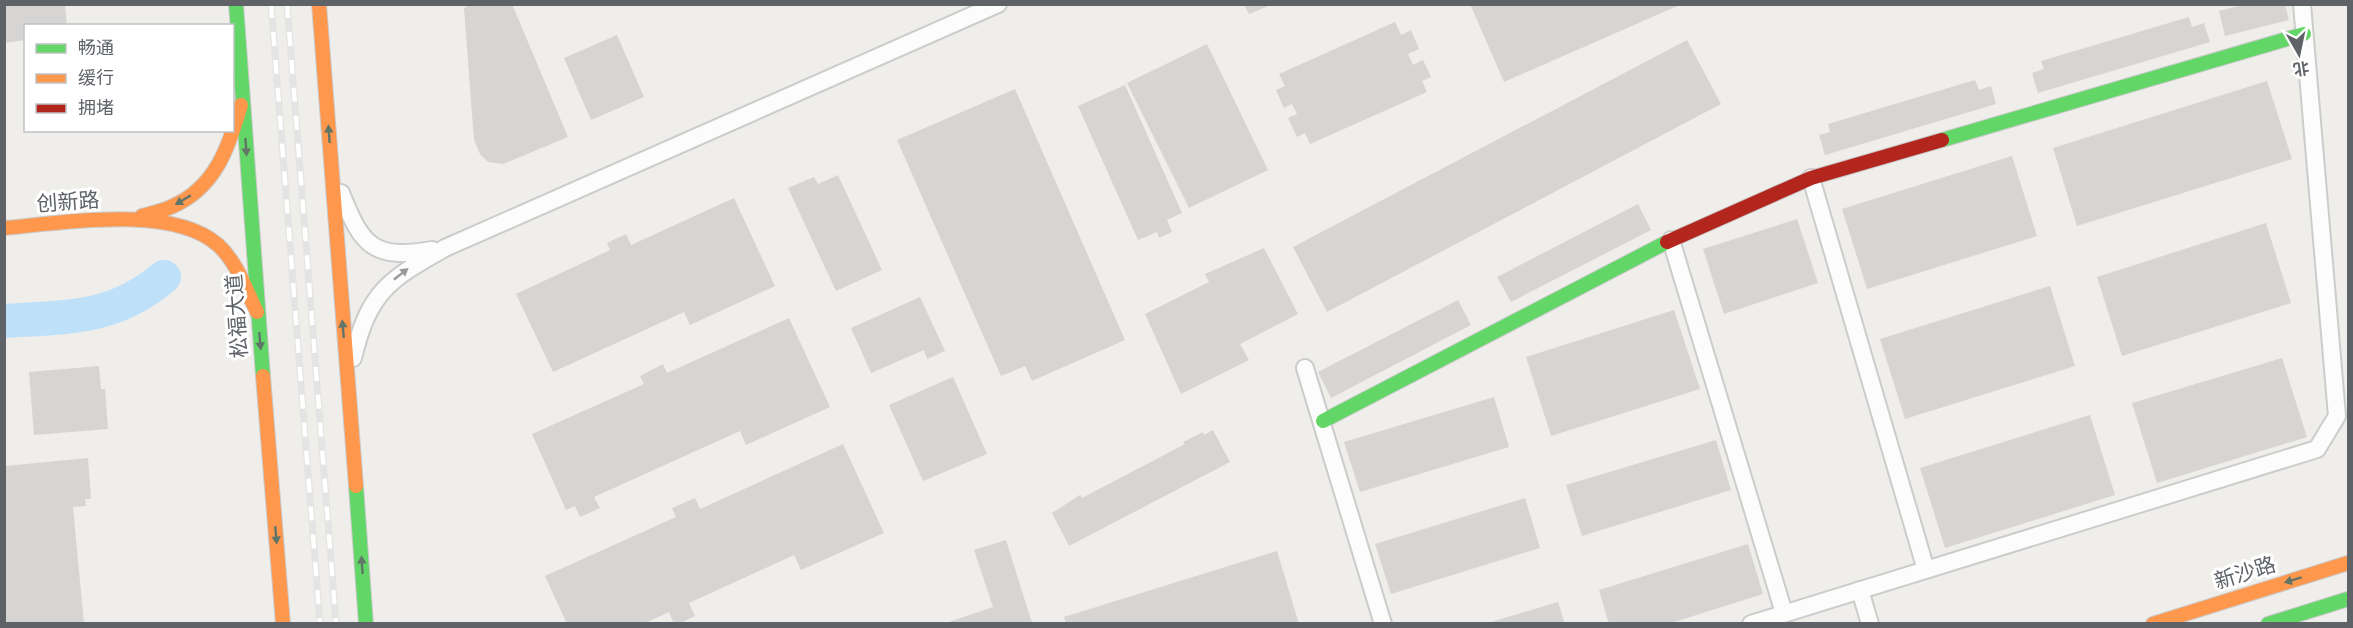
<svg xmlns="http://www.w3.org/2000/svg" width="2353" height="628" viewBox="0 0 2353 628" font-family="Roboto,'Noto Sans SC',sans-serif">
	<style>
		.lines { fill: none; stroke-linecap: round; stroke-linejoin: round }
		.river { stroke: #bfe0f9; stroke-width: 34 }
		.building { fill: #d6d5d3 }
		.street-casing { stroke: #cbcccc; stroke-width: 20 }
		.fast-casing { stroke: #cacacb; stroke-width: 16 }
		.slow-casing { stroke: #cacacb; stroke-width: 16 }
		.jam-casing { stroke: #cacacb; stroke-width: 16 }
		.street { stroke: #fdfcfc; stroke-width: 16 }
		.fast { stroke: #63d668; stroke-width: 14 }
		.slow { stroke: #ff974d; stroke-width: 14 }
		.jam { stroke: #b3261e; stroke-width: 14 }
		.rail-casing { stroke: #e4e4e4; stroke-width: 7 }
		.rail { stroke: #fff; stroke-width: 4.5; stroke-dasharray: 14; stroke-linecap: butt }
		.oneway { fill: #607468 }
		.oneway2 { fill: #96999c }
		.labels { text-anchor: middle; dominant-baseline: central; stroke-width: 6; stroke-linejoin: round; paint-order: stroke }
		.street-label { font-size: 21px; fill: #5f6368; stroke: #fff }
	</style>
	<rect width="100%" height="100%" fill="#efeeea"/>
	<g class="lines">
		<!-- river -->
		<path class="river" d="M4 321C67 317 113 320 164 277"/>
	</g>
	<!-- building -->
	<g class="building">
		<path d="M4 4H65L67 26H26V40L4 43Z"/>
		<path d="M472 4H512L568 137 503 164 488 162 480 154 474 140 464 8Z"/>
		<path d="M1470 4H1682L1504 82Z"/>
		<path d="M2246 4H2285L2289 20 2225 36 2219 11Z"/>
		<path d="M1244 5H1271L1249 14Z"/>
		<path d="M2189 17 2192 27 2204 23 2210 42 2038 93 2032 73 2044 69 2041 61Z"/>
		<path d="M1395 22 1401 35 1411 30 1419 49 1408 54 1413 65 1423 60 1431 77 1422 81 1427 92 1310 144 1305 133 1297 137 1288 118 1297 114 1292 104 1284 108 1276 90 1285 86 1279 74Z"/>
		<path d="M617 35 644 97 591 120 564 58Z"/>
		<path d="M1687 40 1721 104 1327 312 1293 247Z"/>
		<path d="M1207 44 1268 170 1189 208 1127 83Z"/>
		<path d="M1975 80 1979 90 1991 86 1996 104 1825 155 1819 135 1830 132 1828 124Z"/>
		<path d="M2267 81 2292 159 2077 226 2053 148Z"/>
		<path d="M1125 85 1182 213 1167 220 1172 232 1159 238 1157 232 1138 240 1078 106Z"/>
		<path d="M1015 89 1125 340 1032 381 1025 366 1001 376 897 140Z"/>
		<path d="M2012 156 2037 236 1867 289 1842 209Z"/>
		<path d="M838 175 882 270 836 291 788 188 814 177 818 184Z"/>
		<path d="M734 198 775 286 690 325 684 312 553 372 516 294 610 250 607 243 626 234 631 245Z"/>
		<path d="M1638 204 1651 230 1511 302 1497 277Z"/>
		<path d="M1797 219 1818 283 1724 314 1703 249Z"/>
		<path d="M2266 223 2291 303 2122 356 2097 277Z"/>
		<path d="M1264 248 1298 314 1240 344 1249 360 1181 394 1145 314 1209 282 1205 274Z"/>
		<path d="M2050 286 2075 366 1905 419 1880 339Z"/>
		<path d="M920 297 945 351 927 359 924 350 871 373 851 328Z"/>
		<path d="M1458 300 1471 325 1331 398 1318 372Z"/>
		<path d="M1674 310 1700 389 1551 436 1526 357Z"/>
		<path d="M789 318 830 407 746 445 740 431 594 497 600 508 580 517 575 506 566 510 532 434 644 384 640 376 663 364 667 373Z"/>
		<path d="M2282 358 2307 437 2157 483 2132 403Z"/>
		<path d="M99 366 101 389H105L108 429 34 435 29 372Z"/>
		<path d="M953 377 987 454 923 481 889 405Z"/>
		<path d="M1494 397 1509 447 1360 492 1344 442Z"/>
		<path d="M2090 415 2115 495 1945 548 1920 468Z"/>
		<path d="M1213 430 1230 462 1069 546 1052 513 1080 495 1082 498 1185 444 1183 442 1203 432 1204 435Z"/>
		<path d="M1716 440 1731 490 1582 536 1566 485Z"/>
		<path d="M843 444 884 533 801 570 794 555 689 603 695 616 678 624H674L669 612 643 624H567L545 576 676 517 672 508 695 498 700 509Z"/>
		<path d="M88 458 91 499H85L86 506 73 507 84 624H5V466Z"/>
		<path d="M1525 498 1540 548 1391 594 1375 544Z"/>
		<path d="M1006 540 1032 623 943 624 993 607 974 550Z"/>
		<path d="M1748 544 1763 594 1668 624H1609L1599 590Z"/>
		<path d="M1277 551 1299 624H1066L1064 617Z"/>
		<path d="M1558 602 1565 624H1488V623Z"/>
	</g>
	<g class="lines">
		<defs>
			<g id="street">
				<path d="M1811 178 1926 570"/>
				<path d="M341 193C362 246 373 260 432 250"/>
				<path d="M1671 240 1784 613"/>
				<path d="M353 358C369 292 388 280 445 248L998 4"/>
				<path d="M1305 368 1383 624"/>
				<path d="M1860 590 1870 624"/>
				<path d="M1751 624 2317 449 2337 416 2302 4"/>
			</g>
			<g id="fast">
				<path d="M236 4 263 376"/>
				<path d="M1942 140 2304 34"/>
				<path d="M1323 421 1667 242"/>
				<path d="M356 486 366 624"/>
				<path d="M2268 624 2348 599"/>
			</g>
			<g id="slow">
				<path d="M319 4 356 486"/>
				<path d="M142 216C152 213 163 211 173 206 216 187 229 146 241 105"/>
				<path d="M4 228C62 223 172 204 218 245 237 262 246 290 257 312"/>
				<path d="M263 376 283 624"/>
				<path d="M2153 624 2348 563"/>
			</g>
			<path id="jam" d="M1667 242 1811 178 1942 140"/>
		</defs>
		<!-- street casing -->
		<use href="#street" class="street-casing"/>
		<!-- fast casing -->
		<use href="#fast" class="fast-casing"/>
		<!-- slow casing -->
		<use href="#slow" class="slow-casing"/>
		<!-- jam casing -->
		<use href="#jam" class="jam-casing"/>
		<!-- street -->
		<use href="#street" class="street"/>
		<!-- fast -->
		<use href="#fast" class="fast"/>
		<!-- slow -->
		<use href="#slow" class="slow"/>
		<!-- jam -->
		<use href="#jam" class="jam"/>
		<defs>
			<g id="rail">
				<path d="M271 4 320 624"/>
				<path d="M287 4 336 624"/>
			</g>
		</defs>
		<!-- rail casing -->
		<use href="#rail" class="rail-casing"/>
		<!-- rail -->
		<use href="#rail" class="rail"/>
	</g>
	<!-- one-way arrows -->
	<defs><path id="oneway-solid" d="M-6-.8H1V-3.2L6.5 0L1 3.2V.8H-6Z" transform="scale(1.5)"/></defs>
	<g class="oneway">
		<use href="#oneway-solid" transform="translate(329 134) rotate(-94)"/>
		<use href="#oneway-solid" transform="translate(246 147) rotate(86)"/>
		<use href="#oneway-solid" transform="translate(183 200) rotate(149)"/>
		<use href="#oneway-solid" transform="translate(343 329) rotate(-95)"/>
		<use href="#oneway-solid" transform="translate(260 341) rotate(85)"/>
		<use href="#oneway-solid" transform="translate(276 535) rotate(85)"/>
		<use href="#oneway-solid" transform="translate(362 565) rotate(-94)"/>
		<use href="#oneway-solid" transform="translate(2293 580) rotate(163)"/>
	</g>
	<use class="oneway2" href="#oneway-solid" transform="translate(401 274) rotate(-38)"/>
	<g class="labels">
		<!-- street labels -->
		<g class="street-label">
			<text transform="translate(68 202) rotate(-4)">创新路</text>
			<text transform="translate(237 316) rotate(-94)">松福大道</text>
			<text transform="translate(2245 573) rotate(-17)">新沙路</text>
		</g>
	</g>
	<!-- border -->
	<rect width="2353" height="628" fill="none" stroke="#5f6368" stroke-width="12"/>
	<!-- legend -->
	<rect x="24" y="24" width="210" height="108" fill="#ffffff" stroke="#bfc1c3" stroke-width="1.5"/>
	<rect x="36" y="44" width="30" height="9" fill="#63d668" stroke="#bfc1c3" stroke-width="1.5"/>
	<text x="78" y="54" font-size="18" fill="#5f6368">畅通</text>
	<rect x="36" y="74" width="30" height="9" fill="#ff974d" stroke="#bfc1c3" stroke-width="1.5"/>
	<text x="78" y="84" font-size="18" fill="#5f6368">缓行</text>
	<rect x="36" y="104" width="30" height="9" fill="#b3261e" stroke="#bfc1c3" stroke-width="1.5"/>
	<text x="78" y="114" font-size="18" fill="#5f6368">拥堵</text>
	<!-- north arrow -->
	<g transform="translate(2299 54) rotate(171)" stroke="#ffffff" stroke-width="4.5" paint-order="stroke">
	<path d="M0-4.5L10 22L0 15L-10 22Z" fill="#5f6368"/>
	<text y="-9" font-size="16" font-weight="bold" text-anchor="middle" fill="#5f6368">北</text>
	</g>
</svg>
